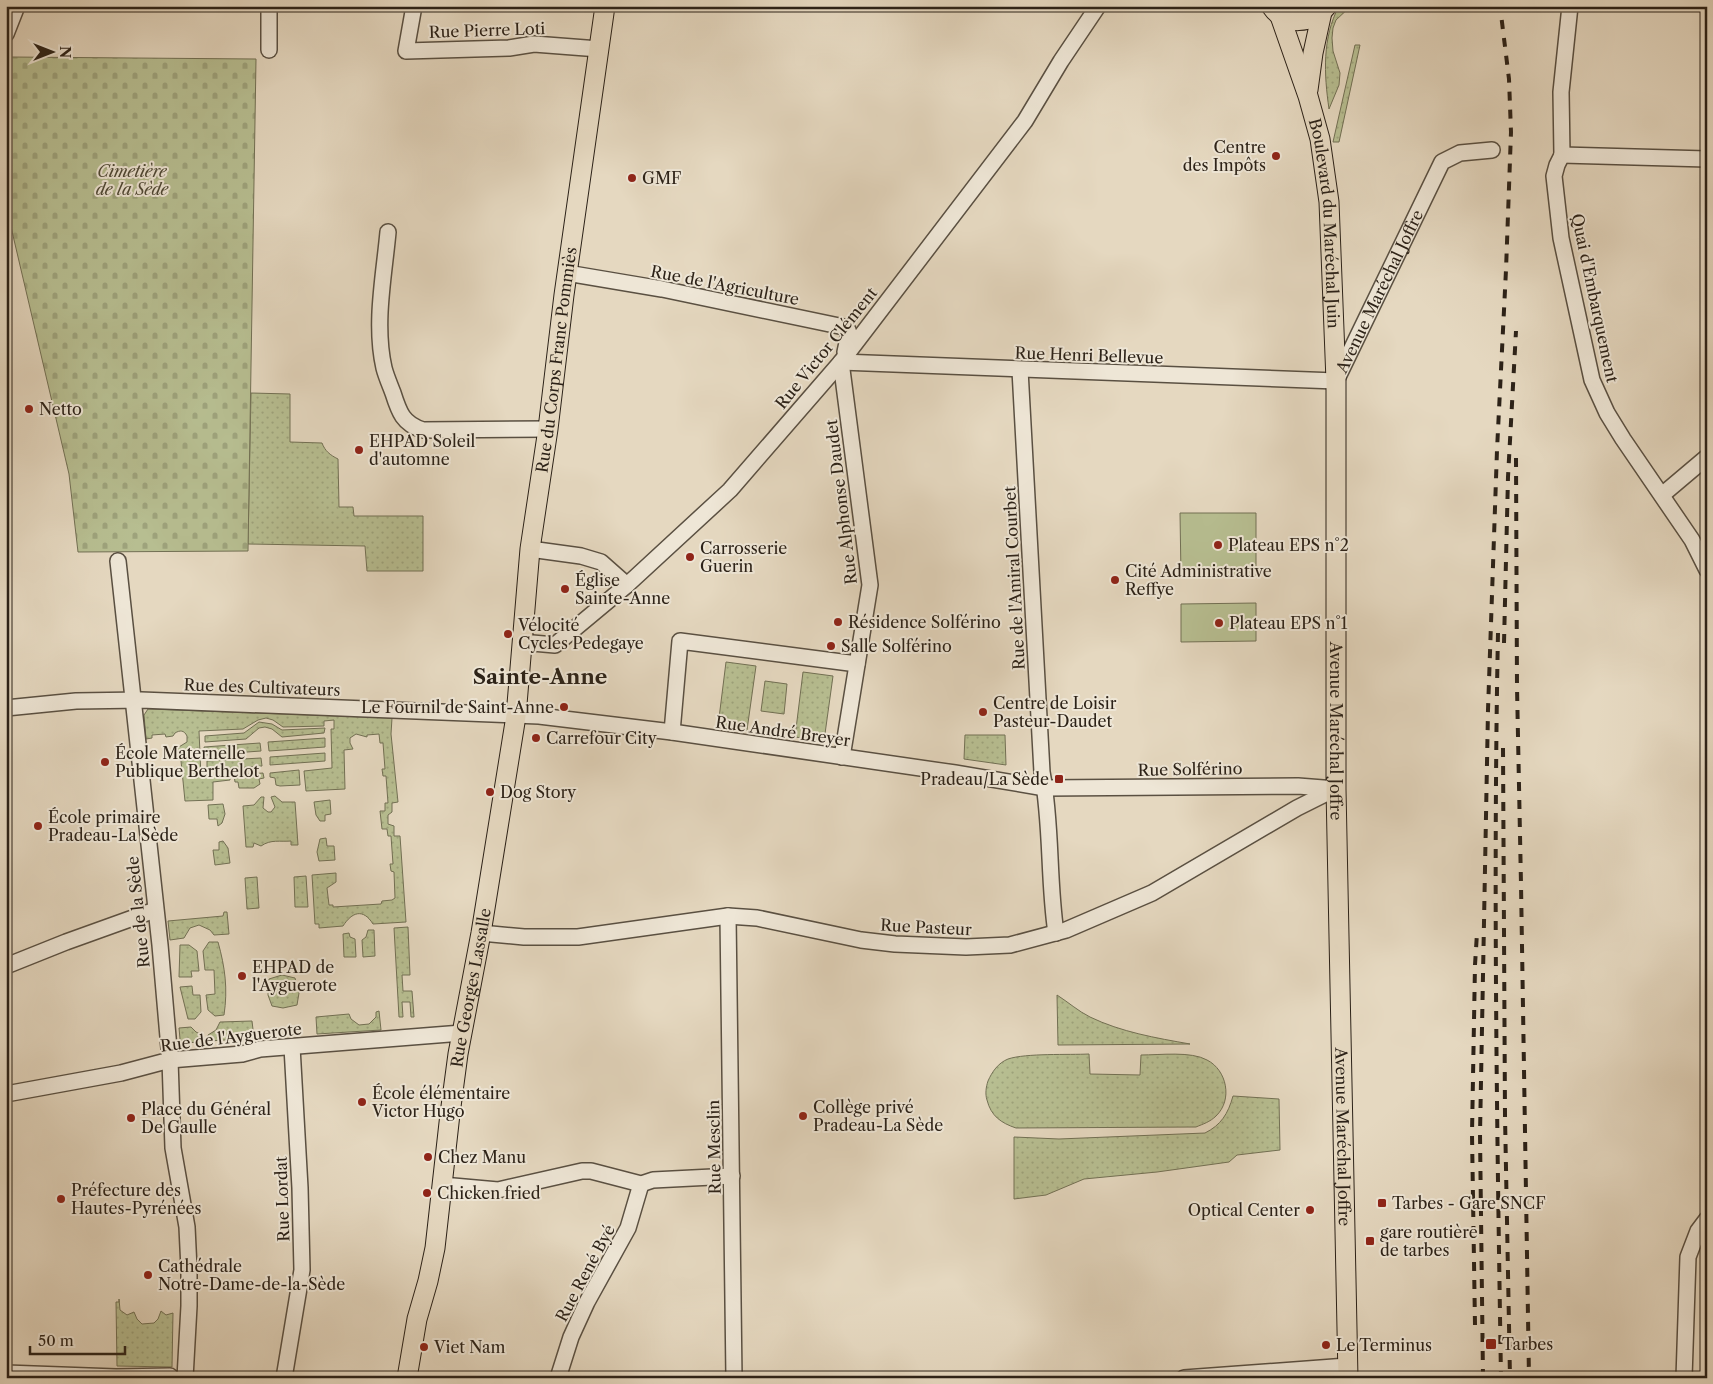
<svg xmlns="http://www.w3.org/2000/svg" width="1713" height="1384" viewBox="0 0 1713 1384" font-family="'Libre Caslon Text',serif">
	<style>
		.green { fill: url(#green-dots); stroke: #727054 }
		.cemetery { fill: url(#cemetery-stones); stroke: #727054 }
		.pitch { fill: #b7be91; stroke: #727054 }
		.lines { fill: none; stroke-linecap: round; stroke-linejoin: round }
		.minor-casing { stroke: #5a5042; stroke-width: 18 }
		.major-casing { stroke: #2c2218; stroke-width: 21 }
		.minor { stroke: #eee6d6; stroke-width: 15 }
		.major { stroke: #e5d8c0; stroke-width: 19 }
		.rail { stroke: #2c2218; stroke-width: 4; stroke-dasharray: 9 9; stroke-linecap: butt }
		.poi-dot { fill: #8f2418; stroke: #eee6d6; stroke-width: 2 }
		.labels { text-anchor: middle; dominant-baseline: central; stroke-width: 4; stroke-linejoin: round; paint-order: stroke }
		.street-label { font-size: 16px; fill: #2c2218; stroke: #eee6d6 }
		.poi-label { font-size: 16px; fill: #2c2218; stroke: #eee6d6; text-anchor: start }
		.park-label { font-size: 16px; font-style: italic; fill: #4f4936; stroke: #eee6d6 }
		.district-label { font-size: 21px; font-weight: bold; fill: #2c2218; stroke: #eee6d6 }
	</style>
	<defs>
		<pattern id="green-dots" width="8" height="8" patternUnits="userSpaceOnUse" patternTransform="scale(1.25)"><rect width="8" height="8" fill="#b7be91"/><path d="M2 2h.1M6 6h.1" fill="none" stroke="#9ea37c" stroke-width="1.8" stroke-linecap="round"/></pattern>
		<pattern id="cemetery-stones" width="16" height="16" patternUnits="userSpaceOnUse" patternTransform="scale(1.25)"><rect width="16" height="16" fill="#b7be91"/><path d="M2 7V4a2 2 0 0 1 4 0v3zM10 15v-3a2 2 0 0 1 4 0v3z" fill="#9ea37c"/></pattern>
	</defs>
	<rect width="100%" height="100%" fill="#e5d8c0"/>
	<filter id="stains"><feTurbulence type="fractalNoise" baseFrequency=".004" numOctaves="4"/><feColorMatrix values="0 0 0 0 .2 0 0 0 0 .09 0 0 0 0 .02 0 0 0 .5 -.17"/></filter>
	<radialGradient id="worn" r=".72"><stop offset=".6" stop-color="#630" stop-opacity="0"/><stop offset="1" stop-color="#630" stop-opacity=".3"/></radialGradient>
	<!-- green -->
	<g class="green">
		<path d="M1339 6H1351L1336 20 1333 28 1332 38 1333 51 1340 73 1339 85 1329 109C1324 74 1322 38 1339 6Z"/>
		<path d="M1355 45H1360L1339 142H1333Z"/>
		<path d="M251 393 290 394V442L322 443C325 451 330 455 338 459L339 507H353L354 516H423V571H367L365 546 248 544Z"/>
		<path d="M726 662 756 666 747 730 718 726Z"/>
		<path d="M803 672 833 676 824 741 795 737Z"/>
		<path d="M765 681 787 684 784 714 761 711Z"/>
		<path d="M148 709 392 718 391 734 398 802 392 803V812L388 815V824L394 826V836H400L406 922 373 924C363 908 352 912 343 926L319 928V924H315L312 875 336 873V882L327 888 329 905H333V907L381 904 382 901 392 900 395 898 394 872 391 871 390 864H393L391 836H388L387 829H382L380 811H385V803H388L386 776H383L382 769H385L383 743H380L379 734 367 735V737L356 734 350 738V743L353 749 344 750 345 789 306 791 304 771 332 768 331 729H334V720L324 721V726L283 727 273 720 266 718 258 720 243 729 199 731 201 777 230 775V780L213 782V800L185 801 180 751 174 750 187 742V736C184 730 180 730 175 733L173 736 166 737 165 734 152 735V738L146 739 144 715Z"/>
		<path d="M259 722 272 724 282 730 325 728 324 733 282 737 272 729 265 727 259 728 246 739 205 742V736L244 733Z"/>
		<path d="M965 735H1005L1006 765 964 759Z"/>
		<path d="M325 738V747L269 751 268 742Z"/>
		<path d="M260 743 261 751 205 755 204 747Z"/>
		<path d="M325 753V761L270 765V757Z"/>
		<path d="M261 758 262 766 207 770V761Z"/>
		<path d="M299 770 300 785 280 786 276 785 275 778 270 777V773Z"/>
		<path d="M263 773 264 778 259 779 260 784 254 788H239L238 782H235L234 775Z"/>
		<path d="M275 796 282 802H295L298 845H291V841C280 842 271 839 261 846L254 843 253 847H246L243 806 254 805 261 797H264L263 808 268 812H271L275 807 271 797Z"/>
		<path d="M330 800 331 814 325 815V821H320L316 815 314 802Z"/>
		<path d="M223 804 225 814 222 823 218 826 217 819H209L208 805Z"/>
		<path d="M326 838 327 846H334L335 860 319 861 317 852 320 839Z"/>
		<path d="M223 841 228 848 230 863 215 865 213 850H219V842Z"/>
		<path d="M306 876 308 907H295L294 877Z"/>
		<path d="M257 877 259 908 247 909 245 878Z"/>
		<path d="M224 912H227L229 934 214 935 210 930 199 925 190 928 184 938 170 940 168 921 223 916Z"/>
		<path d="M408 927 410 975H402L403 991H412L414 1017H411L410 1002H402L403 1017H399L394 928Z"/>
		<path d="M368 930H374L375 956 363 957 362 940 366 937Z"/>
		<path d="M349 933 350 937 355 939 356 957H344L343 934Z"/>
		<path d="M209 942H218C225 967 228 989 224 1015L215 1016 208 1010 206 995 215 994 214 970H205L203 951Z"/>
		<path d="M180 945H189L197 951 199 971H191L192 977H179Z"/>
		<path d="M282 975 295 978 299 993 297 1005 283 1008 272 1006 268 995 269 979Z"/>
		<path d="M192 986 193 995H200L201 1012 195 1019H188L180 987Z"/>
		<path d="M1057 995C1068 1002 1078 1011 1090 1017 1121 1032 1156 1038 1190 1044L1058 1045Z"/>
		<path d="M379 1011 381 1030 317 1034 316 1017 349 1014 351 1019 359 1025 369 1024 376 1017V1012Z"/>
		<path d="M252 1021 254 1038 209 1041 208 1035 216 1030 220 1022Z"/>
		<path d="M191 1027 196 1032 202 1035V1042L183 1043 180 1039 179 1028Z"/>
		<path d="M1089 1054 1090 1074 1140 1075 1141 1055C1160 1055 1191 1051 1207 1060 1227 1070 1233 1100 1216 1116 1210 1122 1203 1124 1196 1127L1016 1128C1001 1123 991 1116 987 1100 985 1094 986 1087 988 1081 992 1072 998 1063 1008 1059 1026 1053 1069 1055 1089 1054Z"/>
		<path d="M1233 1096 1279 1099 1280 1150 1237 1155 1229 1162 1157 1172 1084 1179 1046 1195 1014 1199V1137L1059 1139 1205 1133C1221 1125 1228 1114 1233 1096Z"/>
		<path d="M119 1299 120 1310 127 1315 134 1312 137 1319 142 1324 154 1323 158 1319 161 1311 166 1315 173 1313 172 1367 117 1366 116 1302H119Z"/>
	</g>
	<!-- cemetery -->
	<path class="cemetery" d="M12 57 256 59 248 551 78 552 69 474 11 227 7 62Z"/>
	<!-- pitch -->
	<g class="pitch">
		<path d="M1180 513H1256V576H1181Z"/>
		<path d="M1256 603V641L1181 642V604Z"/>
	</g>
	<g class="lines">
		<defs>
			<g id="minor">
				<path d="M414 6 406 51 509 48 534 44 599 49"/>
				<path d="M6 34 17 6"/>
				<path d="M269 50V6"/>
				<path d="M1562 155 1557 165 1554 176 1561 238 1592 380 1607 413 1623 439 1692 540 1707 570"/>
				<path d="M1562 155 1561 92 1570 6"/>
				<path d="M1562 155 1707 159"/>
				<path d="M388 232C384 276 374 324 384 368 386 376 390 385 393 393 399 412 403 424 423 430L548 429"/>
				<path d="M567 273 662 289 844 327 848 330 849 333 845 352"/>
				<path id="s1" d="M841 362 1336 381 1442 162 1460 153 1492 150"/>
				<path d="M841 362 870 585 842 757"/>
				<path d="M1020 370 1042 772C1052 825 1048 880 1056 933"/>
				<path d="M1662 495 1707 457"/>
				<path d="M530 549 581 556 601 562 627 585"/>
				<path d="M118 561 160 945 170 1060 173 1148 187 1227 189 1269V1306L185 1378"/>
				<path d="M521 642 555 645 627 585 730 490 841 362 1025 121 1061 61 1098 6"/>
				<path d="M6 708 76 701 141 700 539 716 672 732 955 773 1045 788 1298 786 1336 789"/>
				<path d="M672 732 680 641 857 664"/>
				<path d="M728 916 734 1378"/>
				<path d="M481 933 524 937H578L728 916 757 918 861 940 895 944 966 947 1010 945 1066 930 1152 893 1297 808 1335 789"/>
				<path d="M6 966 66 942 155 910"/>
				<path d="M6 1094 121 1073 170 1060 242 1054 260 1049 462 1033"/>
				<path d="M442 1185 498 1190 582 1171H591L641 1184 653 1180 732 1176"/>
				<path d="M6 1373 116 1377 170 1376 172 1378"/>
				<path d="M284 1378 302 1270 300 1188 292 1047"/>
				<path d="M558 1378 571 1337 587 1302 628 1228 641 1184"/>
				<path d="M1184 1378 1347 1366"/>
				<path d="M1684 1378 1688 1257 1698 1231 1707 1219"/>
			</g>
			<g id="major">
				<path d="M1271 6C1285 27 1312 24 1327 6"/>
				<path id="s2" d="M1280 16 1308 96 1320 139 1329 202 1336 381V789L1348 1378"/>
				<path d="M1308 90 1313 53 1322 12"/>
				<path id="s3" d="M407 1378 417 1319 428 1281 435 1248 450 1114 458 1054 481 933 516 716 530 549 548 429 564 295 605 6"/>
			</g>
		</defs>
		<!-- minor casing -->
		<use href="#minor" class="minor-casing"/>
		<!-- major casing -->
		<use href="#major" class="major-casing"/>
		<!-- minor -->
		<use href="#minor" class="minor"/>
		<!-- major -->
		<use href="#major" class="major"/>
		<!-- rail -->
		<g class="rail">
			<path d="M1516 458 1517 687 1521 884 1529 1378"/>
			<path d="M1498 633C1493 881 1497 1129 1501 1378"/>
			<path d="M1504 643 1508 477 1516 331"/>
			<path d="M1503 748 1505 1116 1510 1378"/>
			<path d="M1475 1325 1472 1134 1475 965 1477 933"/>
			<path d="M1483 1378 1480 1134 1488 710 1497 450 1506 270 1511 132 1509 79 1500 6"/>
		</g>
	</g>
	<!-- markers -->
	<g class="poi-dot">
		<circle cx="1276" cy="156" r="5"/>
		<circle cx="632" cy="178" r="5"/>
		<circle cx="29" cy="409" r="5"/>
		<circle cx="359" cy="450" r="5"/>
		<circle cx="1218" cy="545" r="5"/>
		<circle cx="690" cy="557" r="5"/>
		<circle cx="1115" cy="580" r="5"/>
		<circle cx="565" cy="589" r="5"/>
		<circle cx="838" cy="622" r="5"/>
		<circle cx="1219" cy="623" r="5"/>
		<circle cx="508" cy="634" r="5"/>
		<circle cx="831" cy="646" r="5"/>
		<circle cx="564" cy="707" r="5"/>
		<circle cx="983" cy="712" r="5"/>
		<circle cx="536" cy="738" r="5"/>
		<circle cx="105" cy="762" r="5"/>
		<rect x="1054" y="774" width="10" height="10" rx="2.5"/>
		<circle cx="490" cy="792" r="5"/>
		<circle cx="38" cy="826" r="5"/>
		<circle cx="242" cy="976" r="5"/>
		<circle cx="362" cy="1102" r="5"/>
		<circle cx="803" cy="1116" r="5"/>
		<circle cx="131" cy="1118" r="5"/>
		<circle cx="428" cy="1157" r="5"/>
		<circle cx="427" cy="1193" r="5"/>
		<circle cx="61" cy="1199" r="5"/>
		<rect x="1377" y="1198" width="10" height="10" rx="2.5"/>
		<circle cx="1310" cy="1210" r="5"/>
		<rect x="1365" y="1236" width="10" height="10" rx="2.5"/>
		<circle cx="148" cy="1275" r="5"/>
		<rect x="1485" y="1338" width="12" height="12" rx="2.5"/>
		<circle cx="1326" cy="1345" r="5"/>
		<circle cx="424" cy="1347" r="5"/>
	</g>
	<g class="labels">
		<!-- street labels -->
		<g class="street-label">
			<text transform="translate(487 30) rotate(-2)">Rue Pierre Loti</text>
			<text stroke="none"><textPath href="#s2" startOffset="214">Boulevard du Maréchal Juin</textPath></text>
			<text transform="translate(725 285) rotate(11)">Rue de l'Agriculture</text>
			<text stroke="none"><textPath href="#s1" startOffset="595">Avenue Maréchal Joffre</textPath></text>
			<text transform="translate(1595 298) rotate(78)">Quai d'Embarquement</text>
			<text transform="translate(826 348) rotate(-51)">Rue Victor Clément</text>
			<text transform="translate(1089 355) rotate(2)">Rue Henri Bellevue</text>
			<text stroke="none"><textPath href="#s3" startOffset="1030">Rue du Corps Franc Pommiès</textPath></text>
			<text transform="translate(841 502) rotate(-97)">Rue Alphonse Daudet</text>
			<text transform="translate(1014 578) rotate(-93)">Rue de l'Amiral Courbet</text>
			<text transform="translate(262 687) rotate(2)">Rue des Cultivateurs</text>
			<text transform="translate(783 731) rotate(8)">Rue André Breyer</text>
			<text stroke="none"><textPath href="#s2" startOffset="722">Avenue Maréchal Joffre</textPath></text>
			<text transform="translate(1190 769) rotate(-1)">Rue Solférino</text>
			<text transform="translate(138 912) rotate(-96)">Rue de la Sède</text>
			<text transform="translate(926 927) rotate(3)">Rue Pasteur</text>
			<text stroke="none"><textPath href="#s3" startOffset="396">Rue Georges Lassalle</textPath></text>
			<text transform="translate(231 1037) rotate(-7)">Rue de l'Ayguerote</text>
			<text stroke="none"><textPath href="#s2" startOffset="1128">Avenue Maréchal Joffre</textPath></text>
			<text transform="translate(714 1147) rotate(-91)">Rue Mesclin</text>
			<text transform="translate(282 1199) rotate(-92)">Rue Lordat</text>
			<text transform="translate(585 1273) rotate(-62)">Rue René Byé</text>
		</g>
		<!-- poi labels -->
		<g class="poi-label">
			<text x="1266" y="147" text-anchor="end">Centre<tspan x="1266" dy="18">des Impôts</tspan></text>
			<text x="642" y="178">GMF</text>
			<text x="39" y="409">Netto</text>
			<text x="369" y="441">EHPAD Soleil<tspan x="369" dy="18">d'automne</tspan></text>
			<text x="1228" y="545">Plateau EPS n°2</text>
			<text x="700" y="548">Carrosserie<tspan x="700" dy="18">Guerin</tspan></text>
			<text x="1125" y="571">Cité Administrative<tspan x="1125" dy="18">Reffye</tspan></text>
			<text x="575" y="580">Église<tspan x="575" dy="18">Sainte-Anne</tspan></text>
			<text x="848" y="622">Résidence Solférino</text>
			<text x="1229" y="623">Plateau EPS n°1</text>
			<text x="518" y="625">Vélocité<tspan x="518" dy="18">Cycles Pedegaye</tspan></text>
			<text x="841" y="646">Salle Solférino</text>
			<text x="993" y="703">Centre de Loisir<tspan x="993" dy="18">Pasteur-Daudet</tspan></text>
			<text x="554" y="707" text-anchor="end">Le Fournil de Saint-Anne</text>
			<text x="546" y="738">Carrefour City</text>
			<text x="115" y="753">École Maternelle<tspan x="115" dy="18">Publique Berthelot</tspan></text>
			<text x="1049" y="779" text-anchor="end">Pradeau/La Sède</text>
			<text x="500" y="792">Dog Story</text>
			<text x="48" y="817">École primaire<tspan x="48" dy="18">Pradeau-La Sède</tspan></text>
			<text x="252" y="967">EHPAD de<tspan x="252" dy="18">l'Ayguerote</tspan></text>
			<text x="372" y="1093">École élémentaire<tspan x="372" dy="18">Victor Hugo</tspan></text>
			<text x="813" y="1107">Collège privé<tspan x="813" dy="18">Pradeau-La Sède</tspan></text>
			<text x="141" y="1109">Place du Général<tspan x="141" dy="18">De Gaulle</tspan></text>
			<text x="438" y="1157">Chez Manu</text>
			<text x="71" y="1190">Préfecture des<tspan x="71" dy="18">Hautes-Pyrénées</tspan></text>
			<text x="437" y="1193">Chicken fried</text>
			<text x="1392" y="1203">Tarbes - Gare SNCF</text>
			<text x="1300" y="1210" text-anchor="end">Optical Center</text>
			<text x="1380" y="1232">gare routière<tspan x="1380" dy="18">de tarbes</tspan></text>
			<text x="158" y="1266">Cathédrale<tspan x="158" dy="18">Notre-Dame-de-la-Sède</tspan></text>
			<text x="1502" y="1344">Tarbes</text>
			<text x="1336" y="1345">Le Terminus</text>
			<text x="434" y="1347">Viet Nam</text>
		</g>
		<!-- park labels -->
		<g class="park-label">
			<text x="132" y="171">Cimetière<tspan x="132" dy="18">de la Sède</tspan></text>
		</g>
		<!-- district labels -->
		<g class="district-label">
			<text x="540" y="676">Sainte-Anne</text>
		</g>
	</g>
	<!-- margin -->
	<rect width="1713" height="1384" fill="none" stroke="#e5d8c0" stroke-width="25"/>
	<rect x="8" y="8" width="1698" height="1369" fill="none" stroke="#2c2218" stroke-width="2.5"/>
	<rect x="12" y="12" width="1688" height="1359" fill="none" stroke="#2c2218"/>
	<!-- north arrow -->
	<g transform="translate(52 52) rotate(90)" stroke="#eee6d6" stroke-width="4" paint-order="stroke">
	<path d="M0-4L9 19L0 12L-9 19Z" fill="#2c2218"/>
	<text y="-8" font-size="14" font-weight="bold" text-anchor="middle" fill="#2c2218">N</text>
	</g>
	<!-- scale -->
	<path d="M30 1346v8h95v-8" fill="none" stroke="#2c2218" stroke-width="2.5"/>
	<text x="38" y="1346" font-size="15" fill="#2c2218" stroke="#eee6d6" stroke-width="4" paint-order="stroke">50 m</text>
	<rect width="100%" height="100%" filter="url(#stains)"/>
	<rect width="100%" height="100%" fill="url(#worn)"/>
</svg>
